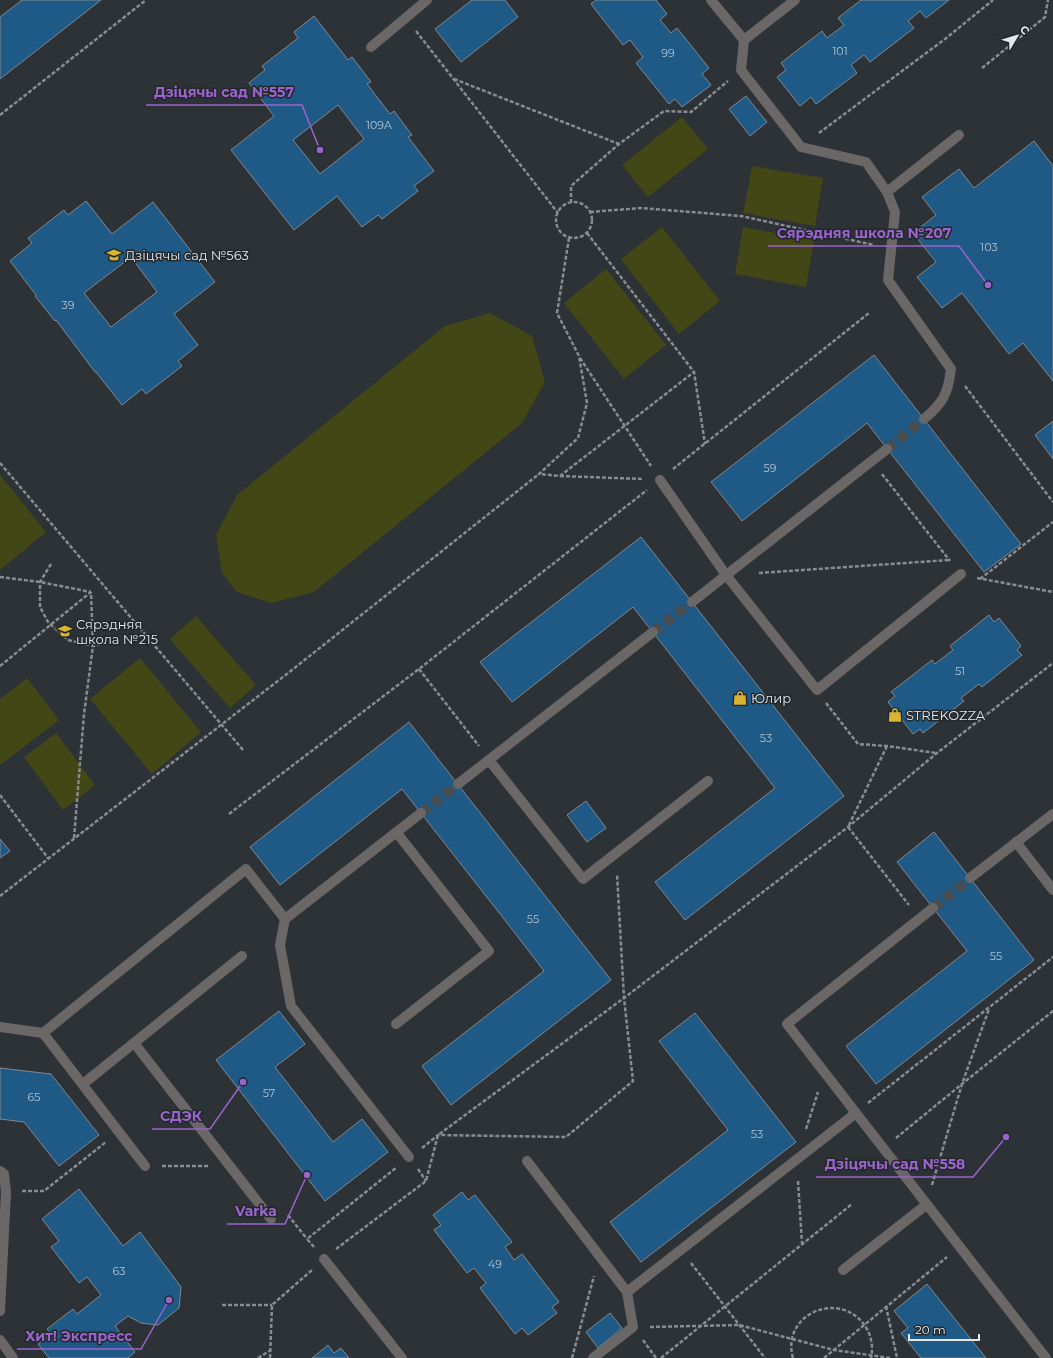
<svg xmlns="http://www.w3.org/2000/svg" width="1053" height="1358" viewBox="0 0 1053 1358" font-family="Montserrat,sans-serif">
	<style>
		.green { fill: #434615 }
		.building { fill: #1f5985; stroke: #82898f; fill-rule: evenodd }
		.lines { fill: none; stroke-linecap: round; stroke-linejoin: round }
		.minor-tunnel { stroke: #484d52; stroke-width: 10; stroke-dasharray: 10 5; stroke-linecap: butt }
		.path { stroke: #898d91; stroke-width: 2.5; stroke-dasharray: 4 2; stroke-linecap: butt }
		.minor { stroke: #6b6766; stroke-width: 10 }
		.labels { text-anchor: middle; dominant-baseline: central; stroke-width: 3; stroke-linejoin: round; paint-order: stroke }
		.number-label { font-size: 11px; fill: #b3c4d2 }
		.poi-label { font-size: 13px; fill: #e4e8eb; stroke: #23282d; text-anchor: start }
		.leader { fill: none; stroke: #9a64cc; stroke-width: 1.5 }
		.callout-dot { fill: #9a64cc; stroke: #23282d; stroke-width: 1.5 }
		.callout-label { font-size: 14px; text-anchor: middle; font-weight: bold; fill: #9a64cc; stroke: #23282d; stroke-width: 3; stroke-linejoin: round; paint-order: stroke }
	</style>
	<rect width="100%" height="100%" fill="#2d3237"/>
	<!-- green -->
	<g class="green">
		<path d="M682 117 708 149 648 197 622 165Z"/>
		<path d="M752 166 823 178 815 226 743 213Z"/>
		<path d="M662 227 720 301 679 334 621 259Z"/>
		<path d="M743 227 814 240 806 287 735 274Z"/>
		<path d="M606 269 666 345 624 379 564 303Z"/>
		<path d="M490 313 532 336 545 382 522 423 314 592 271 603 237 592 222 573 216 535 237 495 445 326Z"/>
		<path d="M0 475 46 532 0 570Z"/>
		<path d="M196 616 256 685 230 708 170 639Z"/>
		<path d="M140 658 201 732 152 774 90 699Z"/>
		<path d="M27 678 59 720 0 765V699Z"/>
		<path d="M56 733 95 785 63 810 24 757Z"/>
	</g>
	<!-- building -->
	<g class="building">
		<path d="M22 0H101L0 79V17Z"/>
		<path d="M472 0H505L518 17 461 62 435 29Z"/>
		<path d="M596 0H656L667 14 660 20 671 33 677 28 709 68 702 74 711 85 682 107 675 99 669 104 636 63 643 57 630 40 623 45 591 4Z"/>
		<path d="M861 0H949L926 18 920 11 908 21 914 28 870 62 864 55 851 65 857 73 816 104 811 97 800 106 777 77 786 70 781 63 822 31 827 38 844 25 838 18Z"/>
		<path d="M314 16 348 60 352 57 371 82 367 84 390 114 394 111 412 135 408 137 434 171 414 186 418 191 382 219 378 215 362 227 337 196 294 230 231 150 274 116 249 83 265 70 262 66 298 38 294 32ZM338 105 364 139 320 174 293 140Z"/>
		<path d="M746 96 767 122 750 136 729 109Z"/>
		<path d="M1034 141 1053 166V381L1023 343 1009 354 962 293 942 308 917 277 936 262 913 233 936 215 922 197 959 169 974 188Z"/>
		<path d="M86 201 112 234 153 202 215 282 174 314 198 345 178 361 182 366 146 394 142 389 122 405 96 372H95L56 320 55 321 35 296 36 295 10 261 32 243 28 238 64 210 68 215ZM131 257 157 292 111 327 84 293Z"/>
		<path d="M874 355 1021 544 984 572 867 423 742 521 711 482Z"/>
		<path d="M1053 421V459L1035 435Z"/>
		<path d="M641 537 844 796 685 920 655 882 775 788 633 607 512 702 480 662Z"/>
		<path d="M989 615 994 622 999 618 1021 646 1017 650 1022 655 982 687 979 684 961 698 964 701 923 733 920 729 913 734 888 702 895 696 891 692 932 660 935 664 953 650 950 646Z"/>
		<path d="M409 722 611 980 451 1105 422 1066 544 971 515 933 402 789 280 885 250 847Z"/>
		<path d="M586 801 606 828 587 842 567 815Z"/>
		<path d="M934 832 1034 960 876 1084 846 1046 967 951 897 862Z"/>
		<path d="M0 839 10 851 0 858Z"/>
		<path d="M279 1011 305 1044 275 1067 333 1142 362 1119 388 1152 325 1201 216 1060Z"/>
		<path d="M695 1013 796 1142 641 1262 610 1222 728 1130 659 1041Z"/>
		<path d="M0 1068 51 1074 99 1135 59 1166 24 1122 0 1119Z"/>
		<path d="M79 1189 123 1246 140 1232 181 1287 179 1308 158 1325 141 1323 128 1316 115 1326 135 1352 128 1358H49L38 1344 51 1334 47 1329 73 1309 77 1314 101 1295 87 1277 79 1283 51 1247 59 1241 42 1219Z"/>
		<path d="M462 1192 468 1200 475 1195 512 1242 505 1247 514 1260 522 1254 559 1302 552 1307 557 1313 528 1335 522 1328 515 1334 480 1288 486 1283 474 1268 467 1273 434 1230 441 1225 433 1215Z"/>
		<path d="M927 1284 986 1358H921L901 1333 908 1328 894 1311Z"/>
		<path d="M610 1313 622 1328 598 1348 586 1332Z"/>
		<path d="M328 1345 334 1353 341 1348 349 1358H312Z"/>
	</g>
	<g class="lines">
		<!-- minor-tunnel -->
		<g class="minor-tunnel">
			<path d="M887 449 924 419"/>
			<path d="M653 632 692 602"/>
			<path d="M421 813 458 784"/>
			<path d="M933 908 970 878"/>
		</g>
		<!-- path -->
		<g class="path">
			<path d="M416 31 558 213"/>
			<path d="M982 68 1045 17 1048 0"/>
			<path d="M454 79 619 144"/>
			<path d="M0 115 146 0"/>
			<path d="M819 133 945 39 993 0"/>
			<circle cx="574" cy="220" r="18"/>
			<path d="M571 203V186L619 144 664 111 691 112 728 81"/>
			<path d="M590 212 641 208 741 216 874 245"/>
			<path d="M587 233 694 372 705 444"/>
			<path d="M569 238 557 313 579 356 587 403 578 438 539 474 560 476 694 372"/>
			<path d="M580 358 651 466"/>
			<path d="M965 386 1053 502"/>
			<path d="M0 463 243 750"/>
			<path d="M673 469 869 313"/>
			<path d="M882 474 950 561"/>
			<path d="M560 476 643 479"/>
			<path d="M51 564 40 582V607L48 622 68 640 93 646 116 640"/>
			<path d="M759 573 949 560"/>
			<path d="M0 577 40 582 91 592"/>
			<path d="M977 578 1053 592"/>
			<path d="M980 579 1053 522"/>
			<path d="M0 666 91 592"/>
			<path d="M419 669 479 746"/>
			<path d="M826 703 858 744 887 746 936 753"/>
			<path d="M887 746 848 827 909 905"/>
			<path d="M0 795 48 858"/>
			<path d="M229 814 419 669 647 490"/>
			<path d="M74 838 84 714 93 646 91 592"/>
			<path d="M0 896 292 670 539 474"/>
			<path d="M868 1103 1053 957"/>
			<path d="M806 1129 818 1092"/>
			<path d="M896 1138 962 1084 1053 1011"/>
			<path d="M422 1148 438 1135 566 1137 633 1081 624 998 617 874"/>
			<path d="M162 1166H209"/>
			<path d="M418 1169 426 1181"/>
			<path d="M798 1181 802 1243"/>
			<path d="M932 1185 962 1084 989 1009"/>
			<path d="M22 1191H44L106 1142"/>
			<path d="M288 1215 307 1239"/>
			<path d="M314 1247 307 1239 397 1167"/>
			<path d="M336 1249 426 1181 438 1135 624 998 848 827 937 753 1053 663"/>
			<path d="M691 1263 765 1358"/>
			<path d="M222 1305H272"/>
			<path d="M886 1306 897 1358"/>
			<path d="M650 1327 739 1325 834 1350 890 1358"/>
			<path d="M643 1340 656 1358"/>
			<path d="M258 1358 271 1350"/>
			<path d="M270 1358 272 1305 312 1270"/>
			<path d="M572 1358 594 1276"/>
			<path d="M661 1358 852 1204"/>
			<path d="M793 1358C780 1312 845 1287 868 1331 872 1339 873 1350 871 1358"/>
			<path d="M824 1358 947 1257"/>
		</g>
		<!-- minor -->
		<g class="minor">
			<path d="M711 0 744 40"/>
			<path d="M795 0 744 40 741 70 801 147 866 162 887 192 895 212 888 280 951 369C948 394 943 403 924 419"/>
			<path d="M371 47 427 0"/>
			<path d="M887 192 959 135"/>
			<path d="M660 480 726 575 817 690 961 574"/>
			<path d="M692 602 887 449"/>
			<path d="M489 760 583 879 708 781"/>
			<path d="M458 784 653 632"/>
			<path d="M1016 842 1053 890"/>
			<path d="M970 878 1053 814"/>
			<path d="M933 908 787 1024 1046 1358"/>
			<path d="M396 1024 489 951 397 833"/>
			<path d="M0 1027 43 1033 145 1166"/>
			<path d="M43 1033 246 869 285 919"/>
			<path d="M134 1043 271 1219"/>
			<path d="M83 1084 242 956"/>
			<path d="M409 1157 291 1006 280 945 285 919 421 813"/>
			<path d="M527 1161 627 1292 633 1327 593 1358"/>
			<path d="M0 1171 4 1174 6 1192 0 1311"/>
			<path d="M324 1259 402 1358"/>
			<path d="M843 1270 926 1205"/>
			<path d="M627 1292 856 1113"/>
			<path d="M0 1340 13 1358"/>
		</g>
	</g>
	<!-- icons -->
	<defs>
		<symbol id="school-bare" viewBox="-9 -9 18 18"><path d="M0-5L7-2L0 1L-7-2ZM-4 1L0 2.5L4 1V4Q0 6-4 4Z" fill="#d9b334" stroke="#23282d" stroke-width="2.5" paint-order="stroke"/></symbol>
		<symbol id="shop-bare" viewBox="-9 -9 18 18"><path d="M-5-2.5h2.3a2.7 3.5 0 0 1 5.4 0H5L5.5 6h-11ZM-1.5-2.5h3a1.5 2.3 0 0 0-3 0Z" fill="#d9b334" stroke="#23282d" stroke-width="2.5" paint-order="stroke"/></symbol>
	</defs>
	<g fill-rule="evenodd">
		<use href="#school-bare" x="104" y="245" width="20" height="20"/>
		<use href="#school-bare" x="55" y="621" width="20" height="20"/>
		<use href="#shop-bare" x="730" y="688" width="20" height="20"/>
		<use href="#shop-bare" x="885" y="705" width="20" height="20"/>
	</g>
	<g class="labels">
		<!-- number labels -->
		<g class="number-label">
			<text x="840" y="51">101</text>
			<text x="668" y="53">99</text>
			<text x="379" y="125">109А</text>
			<text x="989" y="247">103</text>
			<text x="68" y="305">39</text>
			<text x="770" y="468">59</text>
			<text x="960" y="671">51</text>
			<text x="766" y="738">53</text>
			<text x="533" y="919">55</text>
			<text x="996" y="956">55</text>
			<text x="269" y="1093">57</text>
			<text x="34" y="1097">65</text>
			<text x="757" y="1134">53</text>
			<text x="495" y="1264">49</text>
			<text x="119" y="1271">63</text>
		</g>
		<!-- poi labels -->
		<g class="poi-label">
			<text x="125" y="255">Дзіцячы сад №563</text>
			<text x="76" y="624">Сярэдняя<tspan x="76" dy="15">школа №215</tspan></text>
			<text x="751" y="698">Юлир</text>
			<text x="906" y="715">STREKOZZA</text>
		</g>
	</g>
	<!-- callouts -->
	<path class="leader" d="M320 150L302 105H146M988 285L959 246H768M243 1082L210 1129H152M1006 1137L973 1177H816M307 1175L285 1224H227M169 1300L141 1349H17"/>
	<g class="callout-dot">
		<circle cx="320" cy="150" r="4"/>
		<circle cx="988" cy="285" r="4"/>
		<circle cx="243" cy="1082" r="4"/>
		<circle cx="1006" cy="1137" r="4"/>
		<circle cx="307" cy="1175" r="4"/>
		<circle cx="169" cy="1300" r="4"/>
	</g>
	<g class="callout-label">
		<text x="224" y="97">Дзіцячы сад №557</text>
		<text x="864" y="238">Сярэдняя школа №207</text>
		<text x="181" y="1121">СДЭК</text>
		<text x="895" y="1169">Дзіцячы сад №558</text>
		<text x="256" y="1216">Varka</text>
		<text x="79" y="1341">Хит! Экспресс</text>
	</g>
	<!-- north arrow -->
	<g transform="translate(1017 36) rotate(52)" stroke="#23282d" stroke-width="3" paint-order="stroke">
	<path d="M0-3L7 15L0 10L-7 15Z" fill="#e4e8eb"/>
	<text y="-6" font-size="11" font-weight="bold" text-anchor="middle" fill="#e4e8eb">С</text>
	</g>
	<!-- scale -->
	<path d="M909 1334v6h70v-6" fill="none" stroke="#e4e8eb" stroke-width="2"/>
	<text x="915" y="1334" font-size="12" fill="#e4e8eb" stroke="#23282d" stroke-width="3" paint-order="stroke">20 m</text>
</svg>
